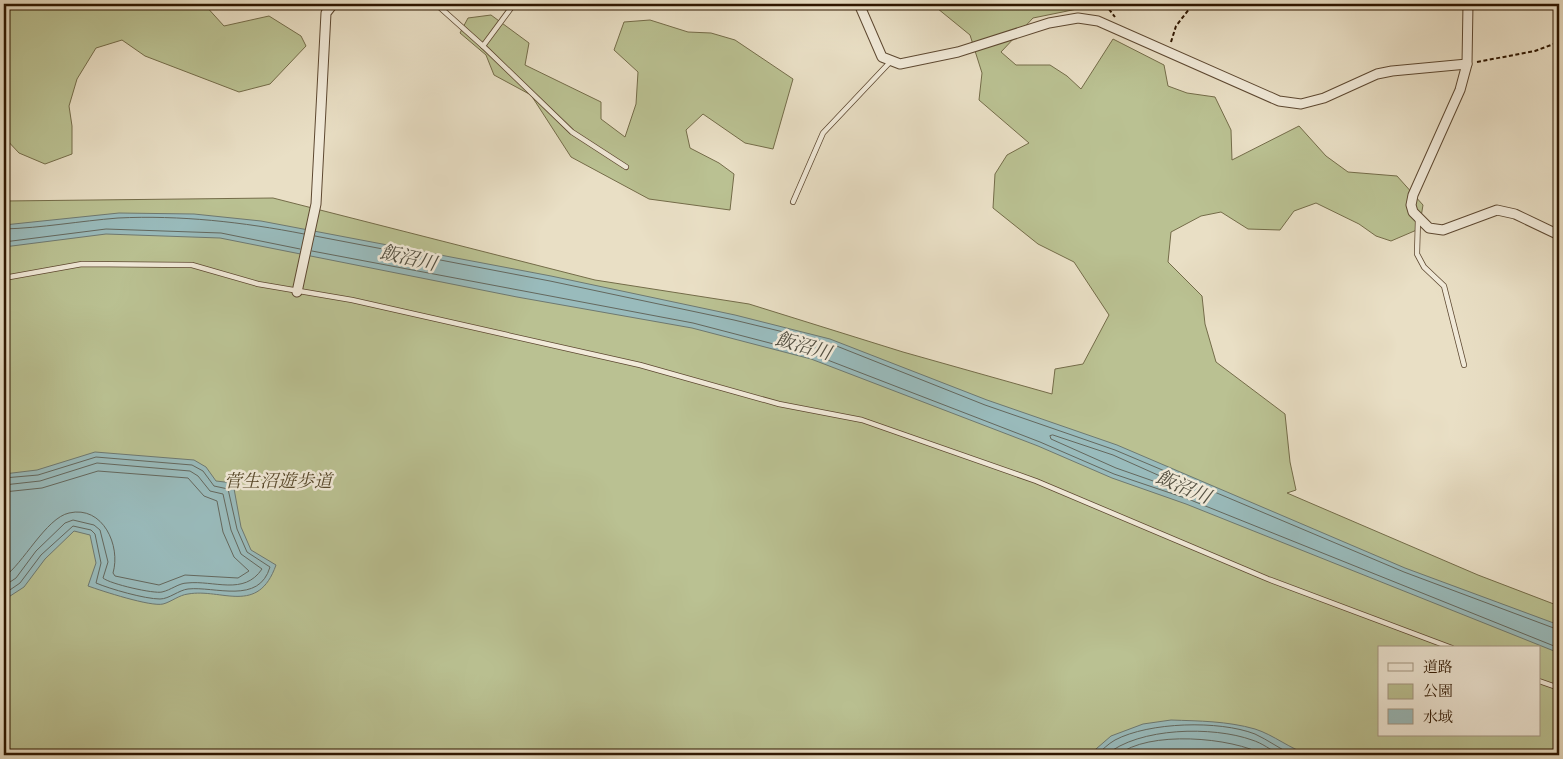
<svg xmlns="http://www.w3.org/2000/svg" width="1563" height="759" viewBox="0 0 1563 759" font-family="Vollkorn,'Noto Serif JP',serif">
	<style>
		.green { fill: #bac192; stroke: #746c49; fill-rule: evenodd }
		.water { fill: #99bbbc; stroke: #6e7971 }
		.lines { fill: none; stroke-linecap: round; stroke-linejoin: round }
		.shore { stroke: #64685e; stroke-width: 1 }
		.service-casing { stroke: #5d4831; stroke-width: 6 }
		.minor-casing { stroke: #5d4831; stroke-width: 11 }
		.path { stroke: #2e1600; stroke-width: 2; stroke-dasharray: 4 2.5; stroke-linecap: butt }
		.service { stroke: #f1ead9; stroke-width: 4.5 }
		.minor { stroke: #f1ead9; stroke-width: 9 }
		.labels { text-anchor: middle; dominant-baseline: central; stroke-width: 5; stroke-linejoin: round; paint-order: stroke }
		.park-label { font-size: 18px; font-style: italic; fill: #58492c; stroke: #f1ead9 }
		.water-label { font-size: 19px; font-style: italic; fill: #535042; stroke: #f1ead9 }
	</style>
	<rect width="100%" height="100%" fill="#e9dfc5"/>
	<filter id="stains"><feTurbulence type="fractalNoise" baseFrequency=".004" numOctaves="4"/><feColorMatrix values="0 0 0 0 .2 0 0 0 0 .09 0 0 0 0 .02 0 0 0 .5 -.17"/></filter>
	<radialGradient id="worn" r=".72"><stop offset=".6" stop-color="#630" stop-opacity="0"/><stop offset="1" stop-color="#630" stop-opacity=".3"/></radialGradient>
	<!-- green -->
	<g class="green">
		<path d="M4 4H204L224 26 269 16 301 36 306 46 270 84 239 92 145 56 122 40 96 48 77 79 69 106 72 126V154L45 164 19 153 4 137Z"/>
		<path d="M932 4H1090L1092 6 1033 18 1001 52 1016 65H1050L1067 76 1081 89 1113 39 1164 65 1168 86 1187 93 1215 97 1231 130 1232 160 1299 126 1326 156 1348 172 1397 176 1423 205 1419 229 1391 241 1376 236 1359 224 1316 203 1294 211 1280 230 1248 229 1221 212 1201 216 1171 232 1168 262 1202 296 1205 324 1216 362 1285 414 1290 462 1296 490 1287 493 1478 575 1559 606V755H4V201L273 198 595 280 749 304 903 352 1052 394 1055 369 1083 364 1109 315 1074 262 1038 244 993 208 995 174 1007 155 1029 143 979 100 982 73 970 35ZM1379 648H1539V735H1379Z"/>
		<path d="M491 15 529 43 525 65 601 102V119L625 137 636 104 638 72 614 50 624 22 650 20 688 32 711 33 735 40 793 79 773 149 745 143 703 114 686 130 690 148 719 163 734 174 730 210 649 199 571 157 531 95 494 75 486 55 460 33 468 18Z"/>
	</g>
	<!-- water -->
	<g class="water">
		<path d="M119 213 194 214 261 221 551 276 735 315 830 339 987 400 1117 445 1405 568 1559 625V653L1186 504 1112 478 1038 446 811 359 692 328 517 297 220 238 106 234 4 247V225Z"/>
		<path d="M95 452 194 460 206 467 216 481 233 483 241 527 251 550 276 565C258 616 222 588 188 594 179 595 171 602 163 604 151 607 102 591 88 586L96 563 90 535 74 531 45 559 24 587 4 600V474L37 470Z"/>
		<path d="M1171 720C1199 721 1227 721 1255 729 1274 735 1290 749 1310 755H1089L1111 736 1143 724Z"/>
	</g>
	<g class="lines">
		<!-- shore -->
		<g class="shore">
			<path d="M4 229C42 228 80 221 118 218 180 215 243 222 304 234"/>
			<path d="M315 236 550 281 734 320 829 343 985 405 1115 450 1404 572 1559 630"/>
			<path d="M4 242 106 229 221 233 300 249"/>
			<path d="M312 251 693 323 812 354 1040 442 1114 474 1188 499 1559 648"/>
			<path d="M1053 435 1113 455 1178 484 1180 487 1176 489 1116 468 1051 439 1050 436Z"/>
			<path d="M4 478 38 475 96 457 192 465 203 471 214 486 228 489 237 529 247 552 270 567C259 605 215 586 188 589 179 590 169 599 160 599 145 599 110 589 96 583L101 563 95 534 91 530 73 526 41 555 20 583 4 594"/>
			<path d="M4 485 40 481 97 463 190 471 198 476 210 491 223 494 231 530 241 554 262 569C244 596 214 580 187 583 179 583 171 590 162 592 154 594 110 584 103 578L108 562 100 530 94 525 73 520 65 523 36 551 16 578 4 586"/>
			<path d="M4 492 42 488 98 471 188 478 204 496 217 501 223 532 234 557 249 571 238 578 185 575 159 585 115 576 113 573C121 546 103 505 69 513 46 518 23 564 4 577"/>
			<path d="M1097 755C1102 750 1108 744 1115 740 1149 722 1219 720 1255 734 1268 740 1280 749 1293 755"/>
			<path d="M1106 755C1139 727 1213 726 1252 740 1262 743 1271 750 1280 755"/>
			<path d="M1118 755C1148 730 1232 737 1264 755"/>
		</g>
		<defs>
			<g id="service">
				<path d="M436 4 483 46 514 4"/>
				<path d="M483 46 572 132 626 167"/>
				<path d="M793 202 823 133 891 61"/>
				<path d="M1418 219 1417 254 1424 267 1444 286 1464 365"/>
				<path d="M4 278 82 264 192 265 258 284 352 300 640 365 779 404 862 420 1036 481 1268 579 1452 648"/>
				<path d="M1539 681 1559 688"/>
			</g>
			<g id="minor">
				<path d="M859 4 882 57 900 64 958 52 1049 23 1078 18 1098 21 1279 101 1301 104 1324 98 1377 74 1392 71 1467 64"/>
				<path d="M1468 4 1467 64 1460 90 1413 195 1411 205 1413 212 1429 228 1443 230 1497 210 1515 214 1559 235"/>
				<path d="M297 292 316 204 326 13 333 4"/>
			</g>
		</defs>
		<!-- service casing -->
		<use href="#service" class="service-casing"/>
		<!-- minor casing -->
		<use href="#minor" class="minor-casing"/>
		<!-- path -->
		<g class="path">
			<path d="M1105 4 1115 17"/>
			<path d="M1171 42 1176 26 1193 4"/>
			<path d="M1477 62 1535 51 1559 42"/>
		</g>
		<!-- service -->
		<use href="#service" class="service"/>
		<!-- minor -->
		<use href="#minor" class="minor"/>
	</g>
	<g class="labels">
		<!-- park labels -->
		<g class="park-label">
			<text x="278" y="482">菅生沼遊歩道</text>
		</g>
		<!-- water labels -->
		<g class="water-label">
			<text transform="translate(408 259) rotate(13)">飯沼川</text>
			<text transform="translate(803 347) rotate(16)">飯沼川</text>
			<text transform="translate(1183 488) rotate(23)">飯沼川</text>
		</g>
	</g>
	<!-- margin -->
	<rect width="1563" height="759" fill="none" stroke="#e9dfc5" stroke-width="20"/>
	<rect x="5" y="5" width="1553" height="749" fill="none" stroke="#2e1600" stroke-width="2.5"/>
	<rect x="10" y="10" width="1543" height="739" fill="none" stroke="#2e1600"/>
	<!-- legend -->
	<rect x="1378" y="646" width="162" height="90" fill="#f1ead9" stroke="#a39582"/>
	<rect x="1388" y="663" width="25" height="8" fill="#f1ead9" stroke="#a39582"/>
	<text x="1423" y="672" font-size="15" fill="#2e1600">道路</text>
	<rect x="1388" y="684" width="25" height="15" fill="#bac192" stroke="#a39582"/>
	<text x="1423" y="696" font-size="15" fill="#2e1600">公園</text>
	<rect x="1388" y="709" width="25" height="15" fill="#99bbbc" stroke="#a39582"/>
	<text x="1423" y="722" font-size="15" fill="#2e1600">水域</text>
	<rect width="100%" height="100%" filter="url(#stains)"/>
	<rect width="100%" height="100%" fill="url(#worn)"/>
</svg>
